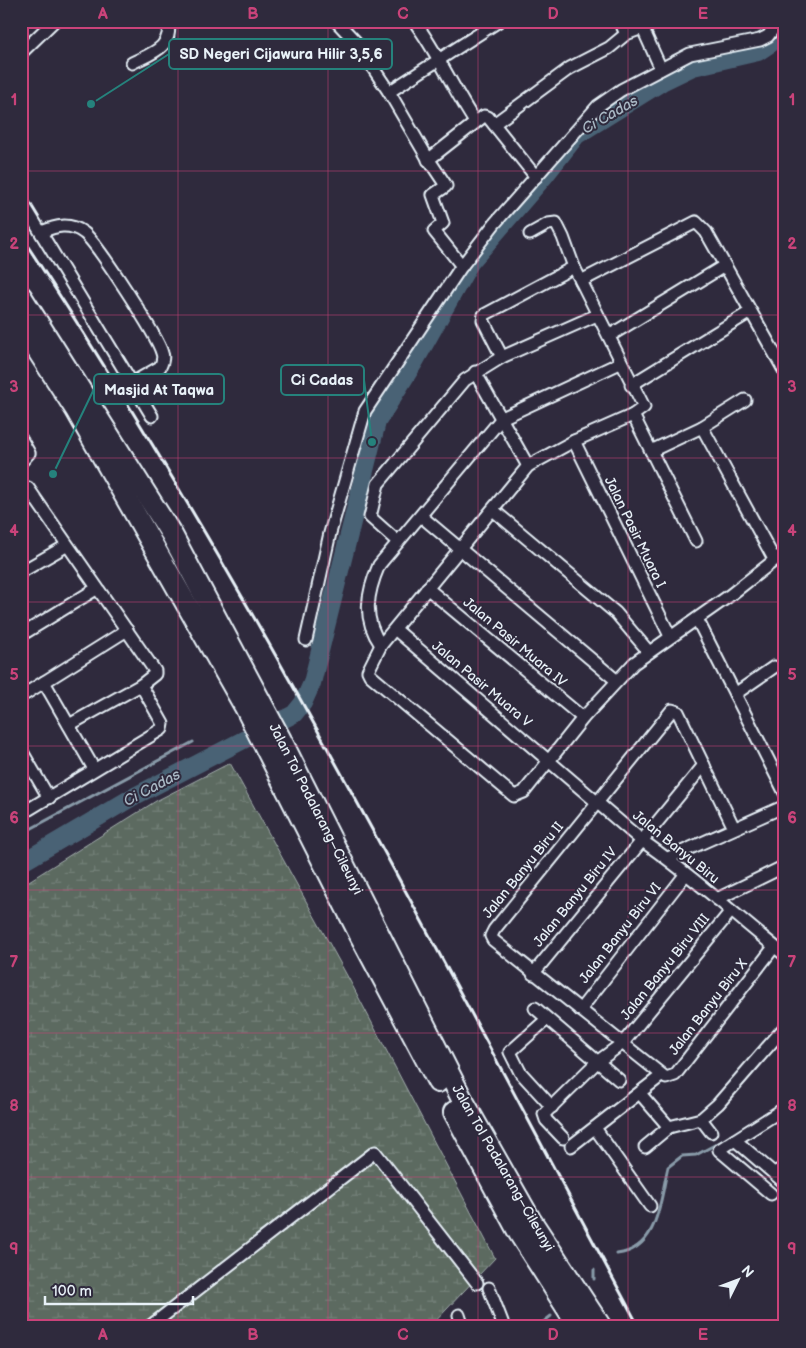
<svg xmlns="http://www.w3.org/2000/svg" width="806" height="1348" viewBox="0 0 806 1348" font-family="'Balsamiq Sans',sans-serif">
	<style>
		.wetland { fill: url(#wetland-marsh); stroke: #a2aeac }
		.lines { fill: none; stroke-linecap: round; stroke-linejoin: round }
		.stream { stroke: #899ba9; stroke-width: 3 }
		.river { stroke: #4a6275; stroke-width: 18 }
		.minor-casing { stroke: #e8f1f8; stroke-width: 15 }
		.motorway-casing { stroke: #e8f1f8; stroke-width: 24 }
		.minor { stroke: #2f2a3d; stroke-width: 11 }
		.motorway { stroke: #2f2a3d; stroke-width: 20 }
		.rail { stroke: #e8f1f8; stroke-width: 3 }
		.grid { fill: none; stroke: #ca437a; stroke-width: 1; stroke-opacity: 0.55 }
		.labels { text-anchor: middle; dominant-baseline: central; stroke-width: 4; stroke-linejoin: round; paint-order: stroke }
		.street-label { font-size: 14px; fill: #e8f1f8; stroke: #2f2a3d }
		.water-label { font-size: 15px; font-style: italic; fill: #a9b8c4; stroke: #2f2a3d }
		.leader { fill: none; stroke: #25827c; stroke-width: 2 }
		.callout-dot { fill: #25827c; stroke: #2f2a3d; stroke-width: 2 }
		.callout { fill: #2f2a3d; stroke: #25827c; stroke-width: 2 }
		.callout-label { font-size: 15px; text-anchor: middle; font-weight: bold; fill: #e8f1f8 }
		.neatline { fill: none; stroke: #ca437a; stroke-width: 2 }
		.grid-label { font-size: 16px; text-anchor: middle; font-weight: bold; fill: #ca437a }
	</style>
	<defs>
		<pattern id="wetland-marsh" width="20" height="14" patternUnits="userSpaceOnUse" patternTransform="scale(1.25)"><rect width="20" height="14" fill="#5c6a60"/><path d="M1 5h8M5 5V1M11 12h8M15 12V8" fill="none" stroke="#738078"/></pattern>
	</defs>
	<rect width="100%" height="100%" fill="#2f2a3d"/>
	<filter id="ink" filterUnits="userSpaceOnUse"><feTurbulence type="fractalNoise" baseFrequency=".02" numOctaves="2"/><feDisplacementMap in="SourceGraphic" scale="10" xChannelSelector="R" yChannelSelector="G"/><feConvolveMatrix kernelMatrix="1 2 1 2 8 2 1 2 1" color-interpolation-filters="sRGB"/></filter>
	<g filter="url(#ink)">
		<!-- wetland -->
		<path class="wetland" d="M230 763 350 981 495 1258 430 1327H21V886L156 801Z"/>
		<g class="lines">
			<!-- stream -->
			<g class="stream">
				<path d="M21 834 193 742"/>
				<path d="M617 1254C659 1249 660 1200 668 1167L682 1156 696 1155 722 1141"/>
				<path d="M594 1279V1270"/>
				<path d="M537 1327 551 1316"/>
			</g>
			<!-- river -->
			<path class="river" d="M21 863 131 798 294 714 303 703 312 683 377 422 414 363 470 263 544 177 577 135 662 82 693 67 758 52 785 34"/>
			<defs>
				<g id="minor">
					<path d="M336 21 355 41 389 92 427 157 445 184 446 186 433 195 443 223 434 231 462 266"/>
					<path d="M414 21C438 53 453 89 475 122"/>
					<path d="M620 21 626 34"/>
					<path d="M643 29 661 69"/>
					<path d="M21 53 54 21"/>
					<path d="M132 63C152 53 173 48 168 21"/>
					<path d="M389 92 499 21"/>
					<path d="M494 124 570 68 609 48 626 34 661 21"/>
					<path d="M428 160 484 116 488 117 536 177"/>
					<path d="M21 200 152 416"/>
					<path d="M41 232C56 226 69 222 84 233 97 243 158 337 162 353 164 358 162 363 160 367L132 383"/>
					<path d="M530 234 548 224 556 223 563 237 574 267"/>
					<path d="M581 281 696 222 706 232 785 372"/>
					<path d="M609 336 724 266"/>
					<path d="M502 357 483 320 484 315 574 267 644 407 633 415 574 441 528 466 381 645 368 671 370 675 514 796 524 792 583 718 634 663 729 596 785 552"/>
					<path d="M475 372 528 466"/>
					<path d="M631 385 750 312"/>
					<path d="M633 415 696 541"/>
					<path d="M702 427 745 400"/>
					<path d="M21 439 29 453 21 462"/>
					<path d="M574 441 670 636"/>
					<path d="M651 451 702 427 774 559"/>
					<path d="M21 486 28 488 155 671V674L141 685 163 724 162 729 21 814"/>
					<path d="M493 510 616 613 649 652"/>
					<path d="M421 516 617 681"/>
					<path d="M398 542 370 517 378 484 465 380 502 357 597 315"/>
					<path d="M21 572 66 546"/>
					<path d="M427 588 583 718"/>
					<path d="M697 619 785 793"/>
					<path d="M396 630 641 840C691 874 737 917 785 955"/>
					<path d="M21 635 96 589"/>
					<path d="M306 640 330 533 365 411 461 267 495 223 598 106 621 90 690 54 760 40 768 36 779 21"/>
					<path d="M381 645C362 618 367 593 379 565L502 418 620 363"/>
					<path d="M44 682 94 769"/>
					<path d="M25 694 127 630"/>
					<path d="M735 694 774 667"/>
					<path d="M69 725 141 685"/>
					<path d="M21 750 49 798"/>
					<path d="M734 828 678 712 672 710 494 930 491 936 493 940 666 1078 675 1075 774 947"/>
					<path d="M668 858 785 806"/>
					<path d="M717 899 785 866"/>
					<path d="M533 974 704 765"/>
					<path d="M535 1008 619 1080"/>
					<path d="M580 1010 685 875"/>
					<path d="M547 1019 510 1052 520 1072 552 1107"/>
					<path d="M643 1097 669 1127 701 1119 718 1104 785 1027"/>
					<path d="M701 1119 711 1132"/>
					<path d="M595 1128 650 1206"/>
					<path d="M563 1138 546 1120 544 1114 597 1062 623 1043 731 911"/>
					<path d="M735 1140 785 1183"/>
					<path d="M571 1146 661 1076"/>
					<path d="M645 1147 669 1127"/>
					<path d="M774 1173 785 1167"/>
					<path d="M771 1194 719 1150 785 1108"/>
					<path d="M489 1288 504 1327"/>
					<path d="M459 1315 463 1327"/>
					<path d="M149 1327 375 1152 477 1283"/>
				</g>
				<g id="motorway">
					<path d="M21 296 172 535 281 740 462 1099 530 1219 601 1327"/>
					<path d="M21 325 76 410 245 707 360 935 438 1082"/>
					<path d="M454 1112 519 1233 579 1327"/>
				</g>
			</defs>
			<!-- minor casing -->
			<use href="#minor" class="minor-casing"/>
			<!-- motorway casing -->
			<use href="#motorway" class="motorway-casing"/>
			<!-- minor -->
			<use href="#minor" class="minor"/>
			<!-- motorway -->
			<use href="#motorway" class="motorway"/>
			<!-- rail -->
			<path class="rail" d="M21 236C251 585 441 959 639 1327"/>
		</g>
	</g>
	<!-- grid -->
	<path class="grid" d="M178 21V1327M328 21V1327M478 21V1327M628 21V1327M21 171H785M21 315H785M21 458H785M21 602H785M21 746H785M21 890H785M21 1033H785M21 1177H785"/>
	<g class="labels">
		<!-- street labels -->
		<g class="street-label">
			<text transform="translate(635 532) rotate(64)">Jalan Pasir Muara I</text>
			<text transform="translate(515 642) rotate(40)">Jalan Pasir Muara IV</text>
			<text transform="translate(482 684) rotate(40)">Jalan Pasir Muara V</text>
			<text transform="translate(316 809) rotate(63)">Jalan Tol Padalarang–Cileunyi</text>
			<text transform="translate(676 847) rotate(39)">Jalan Banyu Biru</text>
			<text transform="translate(523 870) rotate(-51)">Jalan Banyu Biru II</text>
			<text transform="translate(575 897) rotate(-51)">Jalan Banyu Biru IV</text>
			<text transform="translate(620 933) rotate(-52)">Jalan Banyu Biru VI</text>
			<text transform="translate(665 967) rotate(-51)">Jalan Banyu Biru VIII</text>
			<text transform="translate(708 1007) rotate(-52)">Jalan Banyu Biru X</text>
			<text transform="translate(503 1168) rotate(60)">Jalan Tol Padalarang–Cileunyi</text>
		</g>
		<!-- water labels -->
		<g class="water-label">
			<text transform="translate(610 115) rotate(-30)">Ci Cadas</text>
			<text transform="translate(152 788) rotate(-28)">Ci Cadas</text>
		</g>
	</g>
	<!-- callouts -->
	<path class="leader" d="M91 104L169 54M372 442L364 380M53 474L94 389"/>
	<g class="callout-dot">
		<circle cx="91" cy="104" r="5"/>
		<circle cx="372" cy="442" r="5"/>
		<circle cx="53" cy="474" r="5"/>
	</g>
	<g class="callout">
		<rect x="169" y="39" width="223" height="30" rx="5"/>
		<rect x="281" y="365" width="83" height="30" rx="5"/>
		<rect x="94" y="374" width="130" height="30" rx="5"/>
	</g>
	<g class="callout-label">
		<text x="281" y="59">SD Negeri Cijawura Hilir 3,5,6</text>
		<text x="322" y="385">Ci Cadas</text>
		<text x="159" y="395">Masjid At Taqwa</text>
	</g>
	<!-- margin -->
	<rect width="806" height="1348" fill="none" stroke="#2f2a3d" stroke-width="55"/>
	<!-- north arrow -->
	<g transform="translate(738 1280) rotate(48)" stroke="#2f2a3d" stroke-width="4" paint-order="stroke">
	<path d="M0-4L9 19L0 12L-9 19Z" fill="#e8f1f8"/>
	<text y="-8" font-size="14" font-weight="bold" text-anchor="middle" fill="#e8f1f8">N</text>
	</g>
	<!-- scale -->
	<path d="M45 1296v8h148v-8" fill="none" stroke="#e8f1f8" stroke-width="2.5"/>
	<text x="52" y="1296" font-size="15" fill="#e8f1f8" stroke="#2f2a3d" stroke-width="4" paint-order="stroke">100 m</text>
	<rect x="28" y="28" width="750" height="1292" class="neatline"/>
	<g class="grid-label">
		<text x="103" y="19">A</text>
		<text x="253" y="19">B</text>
		<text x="403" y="19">C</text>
		<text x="553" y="19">D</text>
		<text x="703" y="19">E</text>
		<text x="14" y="105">1</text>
		<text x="792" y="105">1</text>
		<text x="14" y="249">2</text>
		<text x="792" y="249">2</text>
		<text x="14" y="392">3</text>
		<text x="792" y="392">3</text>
		<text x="14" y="536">4</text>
		<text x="792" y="536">4</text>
		<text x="14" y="680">5</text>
		<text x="792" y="680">5</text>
		<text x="14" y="823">6</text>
		<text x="792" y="823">6</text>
		<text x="14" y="967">7</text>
		<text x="792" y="967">7</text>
		<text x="14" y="1111">8</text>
		<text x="792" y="1111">8</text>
		<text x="14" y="1254">9</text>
		<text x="792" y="1254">9</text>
		<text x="103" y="1340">A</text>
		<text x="253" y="1340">B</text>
		<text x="403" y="1340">C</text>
		<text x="553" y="1340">D</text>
		<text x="703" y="1340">E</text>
	</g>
</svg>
